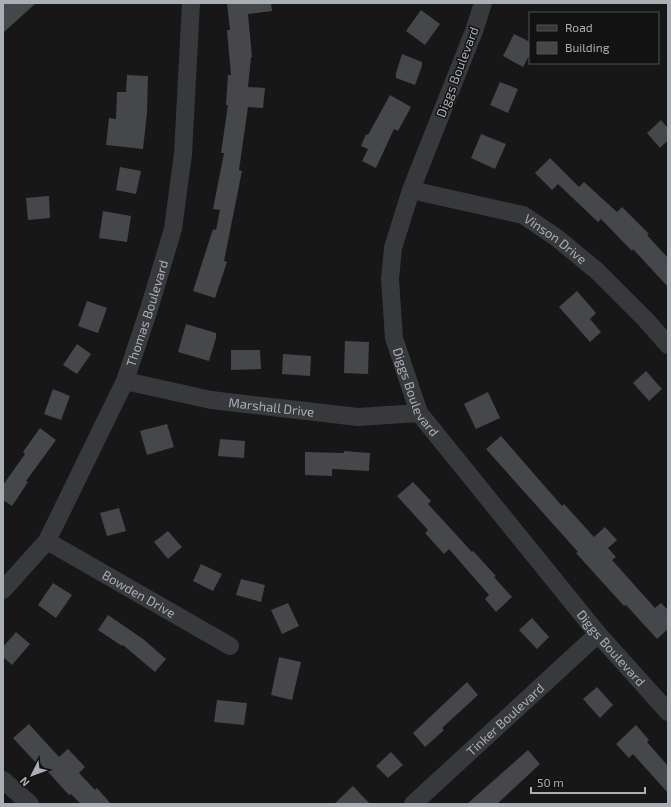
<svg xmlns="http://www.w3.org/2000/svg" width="671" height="807" viewBox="0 0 671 807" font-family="'Exo 2',sans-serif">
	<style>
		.building { fill: #46474a }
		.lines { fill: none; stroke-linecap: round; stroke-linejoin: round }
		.minor { stroke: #38393d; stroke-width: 18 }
		.labels { text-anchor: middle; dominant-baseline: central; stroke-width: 3; stroke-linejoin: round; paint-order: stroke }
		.street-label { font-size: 13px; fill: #aaafb6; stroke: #121213 }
	</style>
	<rect width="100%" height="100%" fill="#171718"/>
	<!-- building -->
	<g class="building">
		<path d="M3 3H36L3 33Z"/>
		<path d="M227 3H271L272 11 248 14 252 57H251L248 87 265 88 263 108 248 107 239 170 242 171 224 261 227 262 215 298 193 291 213 229 216 230 220 210 213 209 224 153H221L228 105H226L228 75H231L227 30H230Z"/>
		<path d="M421 10 440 24 425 45 406 31Z"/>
		<path d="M514 34 530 42V54L523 67 503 56Z"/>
		<path d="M402 54 422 62V66L415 85 396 78V73Z"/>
		<path d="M127 75 148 76 147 113 143 149 106 145 109 118 116 119 117 92H126Z"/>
		<path d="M500 82 518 89 508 113 490 105Z"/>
		<path d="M390 95 411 107 398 131 394 129 376 168 362 161 368 149 361 146 366 134 368 135Z"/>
		<path d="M661 120 668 128V140L660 148 647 133Z"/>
		<path d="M481 134 506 144 495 169 471 158Z"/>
		<path d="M550 158 579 187 584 182 617 212 622 207 649 234 647 235 668 258V287L633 249 632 251 601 219 598 222 558 184 552 190 535 173Z"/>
		<path d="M120 167 141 171 136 194 116 190Z"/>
		<path d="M49 196 50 218 28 220 26 198Z"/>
		<path d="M103 211 131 216 127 242 99 238Z"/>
		<path d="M577 291 596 313 590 319 601 332 590 342 559 307Z"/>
		<path d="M87 301 107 308 98 333 78 326Z"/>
		<path d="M186 324 216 333V338L209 361 178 352Z"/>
		<path d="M345 341 369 342 368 374 344 373Z"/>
		<path d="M77 344 91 354 77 374 63 365Z"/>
		<path d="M231 350H260L261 369 231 370Z"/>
		<path d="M283 354 311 356 310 376 282 374Z"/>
		<path d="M646 371 662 389 649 401 633 383Z"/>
		<path d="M53 389 70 396 61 420 44 414Z"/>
		<path d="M488 392 500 418 476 429 464 404Z"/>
		<path d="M167 424 174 447 147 455 140 431Z"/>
		<path d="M40 428 56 440 26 481 28 482 12 506 3 500V485L25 454 23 452Z"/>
		<path d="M501 436 562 506 564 504 594 537 605 527 617 540 608 548 616 557 612 560 655 608 661 603 668 610V629L657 639 626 605 624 606 576 553 578 552 486 449Z"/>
		<path d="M220 439 245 441 244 458 218 456Z"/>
		<path d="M344 451 370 453 369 471 332 469V476L305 475V452L344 453Z"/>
		<path d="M413 482 431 501 428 504 472 552 473 551 496 576 494 577 512 597 496 612 485 599 489 595 449 549 444 554 425 533 428 530 397 496Z"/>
		<path d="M119 508 126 531 107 536 100 513Z"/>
		<path d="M168 531 182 547 168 559 154 542Z"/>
		<path d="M201 564 222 574 213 591 193 581Z"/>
		<path d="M241 579 265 585 261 602 236 595Z"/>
		<path d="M53 583 72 595 56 618 38 605Z"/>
		<path d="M288 603 299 626 282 634 271 610Z"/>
		<path d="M108 615 143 639 166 659 155 672 123 645 122 646 98 630Z"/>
		<path d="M532 618 549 637 537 649 519 630Z"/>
		<path d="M16 632 30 644 12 665 3 657V647Z"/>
		<path d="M279 657 301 662 292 700 271 695Z"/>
		<path d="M467 682 478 695 442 728 444 730 425 747 413 733Z"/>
		<path d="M597 687 613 705 600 718 583 699Z"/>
		<path d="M217 700 247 703 244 725 214 722Z"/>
		<path d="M29 724 59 757 68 749 85 767 79 773 95 790 97 788 111 804H81L71 794 69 795 38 761 36 763 13 738Z"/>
		<path d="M636 725 649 740 647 742 668 766V793L633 754 629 758 616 744Z"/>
		<path d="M528 750 540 764 497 804H467Z"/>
		<path d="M391 752 403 765 388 778 376 766Z"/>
		<path d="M353 786 370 804H334Z"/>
	</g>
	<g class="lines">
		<!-- minor -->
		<g class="minor">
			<path id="s1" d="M483 3 474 31 411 190 393 248 390 279 394 338 419 413 598 634 668 712"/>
			<path id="s2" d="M411 190 523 215 557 238 597 271 646 320 668 345"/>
			<path id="s3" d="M125 381 211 400 358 417 419 413"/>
			<path id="s4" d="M47 541 230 646"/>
			<path id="s5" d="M3 590 47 541 125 381 149 309 173 229 183 154 191 3"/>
			<path d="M3 780 30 804"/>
			<path id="s6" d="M413 804 598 634"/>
		</g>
	</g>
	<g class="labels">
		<!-- street labels -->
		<g class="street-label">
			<text transform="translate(457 72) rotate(-69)">Diggs Boulevard</text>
			<text stroke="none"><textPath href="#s2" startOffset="155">Vinson Drive</textPath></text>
			<text stroke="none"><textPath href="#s5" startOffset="315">Thomas Boulevard</textPath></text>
			<text stroke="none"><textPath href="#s1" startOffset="410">Diggs Boulevard</textPath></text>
			<text stroke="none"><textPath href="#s3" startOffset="149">Marshall Drive</textPath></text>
			<text stroke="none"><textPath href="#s4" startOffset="106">Bowden Drive</textPath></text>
			<text stroke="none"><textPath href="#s1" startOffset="734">Diggs Boulevard</textPath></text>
			<text stroke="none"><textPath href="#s6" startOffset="125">Tinker Boulevard</textPath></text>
		</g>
	</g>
	<!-- border -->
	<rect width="671" height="807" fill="none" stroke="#aaafb6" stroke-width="8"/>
	<!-- legend -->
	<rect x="529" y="12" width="130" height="52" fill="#121213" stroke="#4f5154"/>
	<rect x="537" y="25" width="20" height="6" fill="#38393d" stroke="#4f5154"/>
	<text x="565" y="32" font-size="12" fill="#aaafb6">Road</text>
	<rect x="537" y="42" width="20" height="12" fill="#46474a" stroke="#4f5154"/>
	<text x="565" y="52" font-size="12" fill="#aaafb6">Building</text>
	<!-- north arrow -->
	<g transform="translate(32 775) rotate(228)" stroke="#121213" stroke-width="3" paint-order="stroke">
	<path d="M0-3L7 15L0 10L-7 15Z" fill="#aaafb6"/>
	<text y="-6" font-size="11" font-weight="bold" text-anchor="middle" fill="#aaafb6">N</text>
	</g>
	<!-- scale -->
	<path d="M531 787v6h114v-6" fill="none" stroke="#aaafb6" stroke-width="2"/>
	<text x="537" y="787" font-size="12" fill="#aaafb6" stroke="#121213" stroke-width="3" paint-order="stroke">50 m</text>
</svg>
